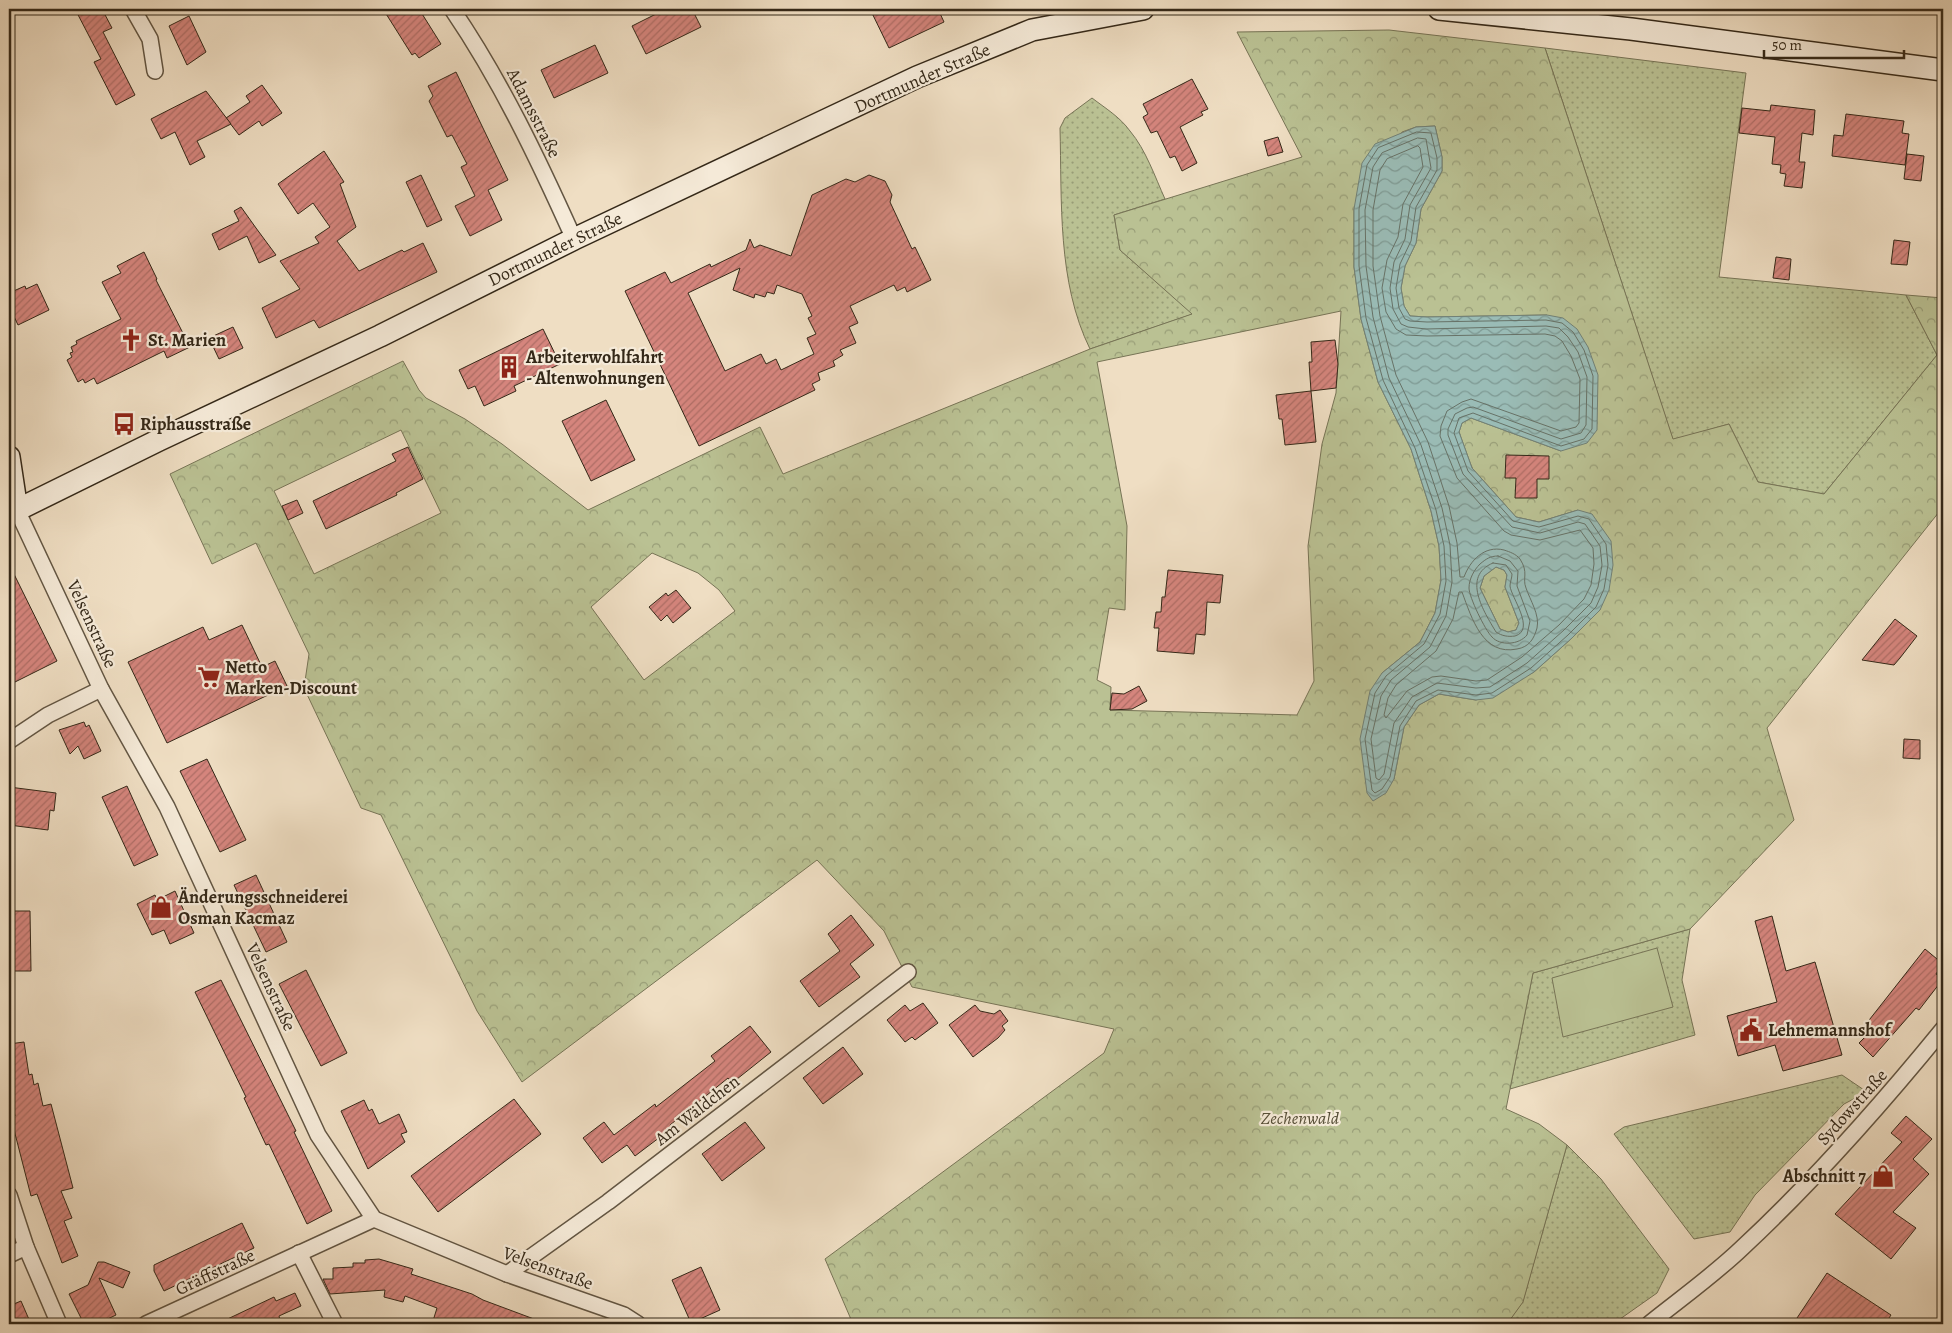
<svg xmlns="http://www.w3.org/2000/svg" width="1952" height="1333" viewBox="0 0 1952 1333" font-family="Alegreya,serif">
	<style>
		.grass { fill: url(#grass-dots); stroke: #777456 }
		.forest { fill: url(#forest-crowns); stroke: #777456; fill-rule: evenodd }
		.garden { fill: #bac193; stroke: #777456 }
		.water { fill: url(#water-waves); stroke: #718177; fill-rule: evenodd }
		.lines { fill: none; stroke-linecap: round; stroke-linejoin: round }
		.shore { stroke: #677267; stroke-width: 1 }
		.building { fill: url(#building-hatch); stroke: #342818; fill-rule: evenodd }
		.street-casing { stroke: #635643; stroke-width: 18 }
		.secondary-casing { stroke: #342818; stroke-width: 24 }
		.street { stroke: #f5ead8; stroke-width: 15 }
		.secondary { stroke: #f5ead8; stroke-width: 21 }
		.labels { text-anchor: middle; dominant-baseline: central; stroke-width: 4.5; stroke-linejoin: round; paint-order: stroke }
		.street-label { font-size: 18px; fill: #342818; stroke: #f5ead8 }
		.poi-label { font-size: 18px; font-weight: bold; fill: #342818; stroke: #f5ead8; text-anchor: start }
		.park-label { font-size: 18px; font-style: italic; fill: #564e37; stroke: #f5ead8 }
	</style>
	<defs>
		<pattern id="grass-dots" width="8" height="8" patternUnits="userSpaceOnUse" patternTransform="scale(1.25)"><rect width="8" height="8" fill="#bac193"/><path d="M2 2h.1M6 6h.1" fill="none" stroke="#989d77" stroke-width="1.8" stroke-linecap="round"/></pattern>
		<pattern id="forest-crowns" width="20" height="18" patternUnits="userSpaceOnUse" patternTransform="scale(1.25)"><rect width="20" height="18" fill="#bac193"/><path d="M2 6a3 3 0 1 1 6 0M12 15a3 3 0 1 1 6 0" fill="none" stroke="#989d77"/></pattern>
		<pattern id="water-waves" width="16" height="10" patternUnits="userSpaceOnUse" patternTransform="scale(1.25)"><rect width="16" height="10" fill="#9abcb6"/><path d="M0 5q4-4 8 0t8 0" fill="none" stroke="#7e9993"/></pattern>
		<pattern id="building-hatch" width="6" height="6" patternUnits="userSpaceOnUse" patternTransform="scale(1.25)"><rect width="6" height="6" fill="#d5857d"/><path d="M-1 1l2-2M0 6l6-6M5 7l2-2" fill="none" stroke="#ae6d65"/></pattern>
	</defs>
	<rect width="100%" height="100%" fill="#efdec3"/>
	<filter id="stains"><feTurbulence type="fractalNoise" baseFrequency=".004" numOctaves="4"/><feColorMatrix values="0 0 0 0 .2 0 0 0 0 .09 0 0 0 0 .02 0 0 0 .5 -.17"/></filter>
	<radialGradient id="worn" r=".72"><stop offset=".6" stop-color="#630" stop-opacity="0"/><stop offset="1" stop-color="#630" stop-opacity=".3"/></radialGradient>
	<!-- grass -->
	<g class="grass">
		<path d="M1545 48 1746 73 1719 277 1906 295 1937 355 1824 494 1758 482 1729 424 1673 440Z"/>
		<path d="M1092 98C1105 108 1120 117 1130 131 1146 150 1155 177 1165 199L1114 215 1120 250 1193 314 1090 349C1057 282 1062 201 1060 128L1065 118Z"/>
		<path d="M1690 929 1682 980 1695 1035 1510 1089 1533 973Z"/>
		<path d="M1842 1075 1867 1092 1844 1104 1755 1195 1730 1232 1694 1239 1614 1134 1624 1127Z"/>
		<path d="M1567 1145 1601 1179 1669 1269 1657 1293 1613 1324H1507L1523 1301Z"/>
	</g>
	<!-- forest -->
	<g class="forest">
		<path d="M1389 30 1545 48 1673 439 1729 424 1758 482 1824 494 1937 355 1906 295 1943 298V507L1767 728 1794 820 1690 929 1533 973 1506 1109 1539 1124 1567 1145 1523 1302 1507 1324H853L825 1259 1104 1053 1114 1029 912 987 884 931 817 860 522 1082 477 1011 381 815 361 808 304 688 309 654 256 543 212 564 170 474 403 361 419 390 426 398 465 419 502 444 588 510 760 427 783 474 1090 349 1192 314 1120 250 1114 215 1302 157 1237 32ZM1435 126 1442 157V171L1421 209 1416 243 1405 266 1401 288 1404 306 1410 316 1427 317 1547 315 1561 451 1471 418 1462 423 1459 432 1472 468 1516 517 1539 522 1578 510 1600 610 1572 638 1534 672 1476 700 1439 694 1419 705 1404 727 1394 779 1382 673 1420 642 1435 613 1441 580 1439 546 1431 511 1411 449 1378 382 1361 319 1354 267V209L1402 132 1416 127ZM1341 311 1336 393 1322 444 1308 546 1314 681 1297 715 1110 710 1111 687 1097 680 1109 608 1125 610 1127 526 1097 362ZM401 430 441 513 314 574 274 491ZM652 553 698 573 719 590 735 611 644 680 591 607Z"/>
		<path d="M1496 567 1504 570 1507 575 1505 587 1519 623 1516 630 1508 632 1500 629 1480 588 1484 576Z"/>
	</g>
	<!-- garden -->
	<path class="garden" d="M1657 948 1673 1007 1563 1037 1552 978Z"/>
	<!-- water -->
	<path class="water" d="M1435 126 1442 157V171L1421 209 1416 243 1405 266 1401 288 1404 306 1410 316 1427 317 1547 315 1563 318 1577 329 1588 347 1598 375 1597 430 1587 443 1561 451 1471 418 1462 423 1459 432 1472 468 1516 517 1539 522 1578 510 1592 514 1611 541 1613 565 1609 590 1600 610 1572 638 1534 672 1493 698 1476 700 1439 694 1419 705 1404 727 1394 779 1386 793 1373 801 1367 793 1360 739 1370 691 1382 673 1420 642 1435 613 1441 580 1439 546 1431 511 1411 449 1378 382 1361 319 1354 267V209L1362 163 1375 144 1416 127ZM1496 567 1504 570 1507 575 1505 587 1519 623 1516 630 1508 632 1500 629 1480 588 1484 576Z"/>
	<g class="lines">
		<!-- shore -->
		<g class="shore">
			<path d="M1417 132 1431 133 1437 158V170L1416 207 1411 241 1400 264 1396 288 1399 308 1405 319 1410 321 1427 322 1546 320 1562 323 1573 332 1584 350 1593 376 1592 429 1584 439 1561 446 1473 413 1459 418 1454 433 1468 471 1513 521 1539 527 1578 516 1589 519 1606 544 1608 565 1604 589 1596 607 1568 635 1531 668 1492 693 1476 695 1438 690 1416 701 1400 726 1390 777 1382 789 1375 793 1372 790 1365 739 1375 693 1386 676 1424 644 1440 614 1446 581 1444 546 1436 510 1415 448 1383 380 1366 318 1359 266V209L1367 165 1378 148Z"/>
			<path d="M1418 138 1426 139 1431 168 1410 205 1405 239 1394 262 1390 288 1393 309 1401 324 1408 327 1426 329 1546 326 1559 328 1568 337 1578 352 1587 377 1586 425 1581 433 1561 439 1473 407 1467 408 1455 414 1448 429V435L1463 474 1512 527 1540 533 1578 522 1585 524 1600 546 1602 565 1598 587 1591 603 1564 630 1527 663 1490 687 1476 688 1437 683 1412 697 1394 723 1384 774 1379 780 1376 778 1371 739 1381 696 1391 680 1430 647 1446 616 1452 582 1450 545 1442 508 1421 445 1389 378 1373 317 1366 266 1365 210 1373 167 1382 153Z"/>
			<path d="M1418 146 1420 148 1423 167 1403 204 1398 237 1387 260 1382 288 1386 312 1396 329 1406 335 1427 336 1545 334 1555 336 1562 341 1571 356 1580 379 1579 423 1576 427 1561 431 1471 399 1462 402 1447 411 1441 426 1440 436 1457 478 1504 531 1511 535 1540 540 1580 530 1593 548 1594 564 1591 585 1584 599 1559 625 1522 657 1487 680 1476 681 1441 676 1432 677 1407 691 1386 718 1384 715 1388 698 1396 685 1436 651 1453 619 1459 592H1462C1472 619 1483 656 1517 649 1529 647 1534 639 1537 628 1540 615 1530 600 1526 588 1522 578 1529 573 1520 559 1516 554 1510 552 1504 550 1484 545 1470 561 1464 577H1460L1457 543 1449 506 1428 442 1396 375 1380 316 1373 266V210L1380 170 1387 159Z"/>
			<path d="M1498 556 1510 561 1518 571 1517 586 1530 621 1527 635C1519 645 1500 646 1492 637 1485 630 1469 597 1469 588 1469 579 1474 570 1480 564 1486 559 1490 556 1498 556Z"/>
			<path d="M1493 563 1506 565 1512 574C1512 578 1510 582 1510 586 1511 597 1536 630 1515 636 1508 637 1502 636 1496 632 1484 612 1461 576 1493 563Z"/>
		</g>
	</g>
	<!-- building -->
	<g class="building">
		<path d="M75 9H102L112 28 103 32 135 95 116 105 94 62 101 59Z"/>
		<path d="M383 9H419L441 44 419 58 415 53 412 55Z"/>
		<path d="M666 9H692L701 27 646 54 632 26Z"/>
		<path d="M870 9H938L944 22 889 48Z"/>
		<path d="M189 16 206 52 187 65 169 26Z"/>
		<path d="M595 45 608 73 554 98 541 70Z"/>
		<path d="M456 72 508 180 488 190 502 220 470 236 455 206 475 196 461 167 467 164 452 135 447 137 429 101 433 96 428 86Z"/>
		<path d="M1192 79 1208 109 1201 112 1203 115 1180 127 1197 163 1182 171 1175 156 1170 158 1157 131 1151 133 1143 117 1148 114 1143 104Z"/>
		<path d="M262 85 282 113 262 126 259 121 239 135 226 118 250 102 246 96Z"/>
		<path d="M206 91 231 124 197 141 205 157 190 165 175 132 161 139 151 119Z"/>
		<path d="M1771 105 1815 110 1813 135 1802 133 1799 162H1805L1802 188 1784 186 1786 174 1780 173 1781 165 1772 164 1775 137 1739 133 1742 108 1770 111Z"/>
		<path d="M1846 114 1904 121 1902 133 1909 134 1905 165 1832 156 1834 135 1843 136Z"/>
		<path d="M1278 137 1283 152 1268 156 1264 141Z"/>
		<path d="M324 151 344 182 340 184 356 227 337 241 359 271 402 250 404 252 423 243 437 272 319 328 314 320 276 338 262 308 300 289 280 261 319 243 315 237 330 227 313 203 298 214 278 184Z"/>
		<path d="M1907 154 1924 156 1921 181 1904 179Z"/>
		<path d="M421 175 442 220 427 227 406 182Z"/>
		<path d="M869 175 885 181 892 195 890 202 912 249 915 247 931 280 907 292 905 287 897 291 894 285 850 306 858 323 849 327 856 343 840 350 843 355 833 361 835 366 818 373 820 380 812 384 815 390 699 446 625 291 665 272 671 283 710 264 711 267 746 250 750 239 754 248 760 245 791 256 812 195 846 179 855 182ZM740 268 733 290 754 298 755 294 765 297 767 292 774 294 777 285 802 294 812 316 808 318 816 334 807 338 814 354 781 370 776 359 766 364 761 354 725 371 688 293Z"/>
		<path d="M241 207 256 228 276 255 259 263 247 236 219 250 212 234 239 221 234 211Z"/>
		<path d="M1894 240 1910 242 1907 265 1891 264Z"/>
		<path d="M144 252 157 279 156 280 190 347 167 358 164 351 97 384 94 378 85 383 83 379 78 382 67 360 72 357 70 353 73 352 71 347 77 344 76 341 121 319 102 282 121 273 117 266Z"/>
		<path d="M1776 257 1791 259 1789 280 1773 278Z"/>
		<path d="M37 284 49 310 18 325 9 306V293L25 286 26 289Z"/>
		<path d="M233 327 243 348 219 359 209 338Z"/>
		<path d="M543 329 560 364 514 386 516 391 484 406 475 386 468 389 459 370Z"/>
		<path d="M1335 340 1338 364 1336 388 1311 391 1309 362H1312L1311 342Z"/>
		<path d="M1311 391 1316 442 1285 445 1282 419H1279L1276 395Z"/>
		<path d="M606 400 635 460 591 481 562 421Z"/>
		<path d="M408 447 423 479 396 493 397 495 326 529 313 501 396 461 392 454Z"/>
		<path d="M1506 455 1549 456V479H1537V498H1515L1516 478H1505Z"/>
		<path d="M297 500 303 513 288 520 282 506Z"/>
		<path d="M9 564 57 661 9 685Z"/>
		<path d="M1168 570 1223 575 1220 603 1207 602 1205 635 1196 634 1194 654 1157 651 1159 628H1154L1156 612H1161L1162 597H1165Z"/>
		<path d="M676 590 691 608 673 623 667 615 661 621 649 607 666 593 668 596Z"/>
		<path d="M1895 619 1917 636 1900 658 1894 665 1862 660Z"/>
		<path d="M242 625 262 667 275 661 287 686 167 743 128 662 203 627 209 640Z"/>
		<path d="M1139 686 1147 701 1132 709 1110 710 1112 693 1124 694Z"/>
		<path d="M84 722 86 727 89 725 101 751 84 759 78 746 70 754 59 730Z"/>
		<path d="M1904 739 1920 740V759L1903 758Z"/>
		<path d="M207 759 246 840 220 852 180 771Z"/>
		<path d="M127 786 158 855 134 866 102 797Z"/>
		<path d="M9 787 56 793 54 811 50 810 48 830 9 825Z"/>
		<path d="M256 875 287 942 266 952 234 885Z"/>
		<path d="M175 891 194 933 170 944 164 930 152 935 137 904 155 895 157 900Z"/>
		<path d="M9 911H30L31 971H9Z"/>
		<path d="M851 915 874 945 850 964 860 977 819 1007 800 981 840 951 828 934Z"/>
		<path d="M1772 916 1786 971 1815 962 1842 1055 1783 1071 1775 1045 1738 1056 1727 1016 1777 1002 1755 921Z"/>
		<path d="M1925 949 1943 964 1936 974 1943 979 1919 1010 1916 1008 1873 1057 1859 1043 1873 1029 1866 1024Z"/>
		<path d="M306 970 347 1053 321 1066 279 984Z"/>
		<path d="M221 980 296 1131 294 1132 332 1211 307 1224 269 1144 266 1145 244 1098 246 1097 195 992Z"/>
		<path d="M923 1003 938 1023 915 1040 912 1037 905 1042 887 1020 905 1005 910 1011Z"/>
		<path d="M975 1005 980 1011 994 1014 1000 1010 1008 1021 1002 1026 1005 1030 998 1038 973 1057 949 1025Z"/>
		<path d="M750 1026 771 1052 732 1083 728 1078 670 1125 672 1128 635 1156 627 1145 602 1163 583 1138 604 1122 614 1135 655 1104 656 1107 715 1061 711 1056Z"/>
		<path d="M24 1042 29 1075 32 1074 34 1085 38 1083 43 1106 51 1104 73 1188 61 1191 72 1218 64 1221 78 1256 62 1263 37 1194 31 1196 11 1118 15 1116 9 1081V1044Z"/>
		<path d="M843 1047 863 1074 823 1104 803 1078Z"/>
		<path d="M514 1099 541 1134 438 1212 411 1176Z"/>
		<path d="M364 1100 369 1111 372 1109 379 1124 399 1114 407 1132 401 1134 405 1142 368 1169 341 1111Z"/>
		<path d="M1906 1116 1932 1139 1913 1159 1929 1174 1893 1212 1916 1228 1891 1259 1835 1214 1902 1142 1891 1133Z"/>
		<path d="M745 1122 765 1148 722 1181 702 1154Z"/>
		<path d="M242 1223 254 1248 164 1291 154 1271V1265Z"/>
		<path d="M379 1259 413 1269 411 1274 472 1294 483 1300 542 1322V1324H501L491 1320 489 1324H432L437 1308 405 1296 403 1302 384 1297 385 1290 330 1294 323 1279H333V1268L353 1267V1263H365V1260Z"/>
		<path d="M98 1262H104L130 1272 123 1288 99 1278 116 1315 97 1324H84L69 1294 88 1285Z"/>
		<path d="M701 1267 720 1310 691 1323 672 1280Z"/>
		<path d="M1827 1273 1891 1315 1885 1324H1793Z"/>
		<path d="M295 1293 301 1306 279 1316 280 1320 273 1324H217L274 1297 276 1301Z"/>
		<path d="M21 1301 31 1324H9V1306Z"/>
	</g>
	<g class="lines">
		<defs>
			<g id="street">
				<path d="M133 9 150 39 155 71"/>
				<path d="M452 9C501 81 538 159 574 239"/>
				<path d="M17 510 101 689 167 807 318 1135 374 1219 507 1274 624 1315 638 1324"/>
				<path d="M9 741 48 715 101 689"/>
				<path d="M9 1195 26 1247 59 1324"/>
				<path d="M299 1253 335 1324"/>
				<path d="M9 1255 26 1247"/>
				<path d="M507 1274 608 1202 908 972"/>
				<path d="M146 1324 374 1219"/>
				<path d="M1649 1324C1680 1299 1714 1275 1743 1247 1815 1180 1881 1105 1943 1029"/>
			</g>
			<g id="secondary">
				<path d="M1439 9 1631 29 1943 70"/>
				<path d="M9 457 17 510"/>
				<path d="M9 514 159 440 380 336 574 239 917 77 1032 30 1143 9"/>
			</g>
		</defs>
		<!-- street casing -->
		<use href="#street" class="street-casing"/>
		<!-- secondary casing -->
		<use href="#secondary" class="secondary-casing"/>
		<!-- street -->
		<use href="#street" class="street"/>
		<!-- secondary -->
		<use href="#secondary" class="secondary"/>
	</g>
	<!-- icons -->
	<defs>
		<symbol id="church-bare" viewBox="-9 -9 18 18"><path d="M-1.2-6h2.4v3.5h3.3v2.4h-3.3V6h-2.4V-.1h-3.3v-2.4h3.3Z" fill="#8f2418" stroke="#f5ead8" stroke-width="2.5" paint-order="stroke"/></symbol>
		<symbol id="building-bare" viewBox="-9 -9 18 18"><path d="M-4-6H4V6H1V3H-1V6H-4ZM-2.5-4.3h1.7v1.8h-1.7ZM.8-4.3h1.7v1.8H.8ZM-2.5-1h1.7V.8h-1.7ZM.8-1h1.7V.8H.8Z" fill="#8f2418" stroke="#f5ead8" stroke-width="2.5" paint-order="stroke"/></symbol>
		<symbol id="bus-bare" viewBox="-9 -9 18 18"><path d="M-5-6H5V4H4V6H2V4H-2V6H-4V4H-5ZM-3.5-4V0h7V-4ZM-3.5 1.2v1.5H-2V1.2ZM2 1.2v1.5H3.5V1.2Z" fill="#8f2418" stroke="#f5ead8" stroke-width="2.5" paint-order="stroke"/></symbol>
		<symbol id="supermarket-bare" viewBox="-9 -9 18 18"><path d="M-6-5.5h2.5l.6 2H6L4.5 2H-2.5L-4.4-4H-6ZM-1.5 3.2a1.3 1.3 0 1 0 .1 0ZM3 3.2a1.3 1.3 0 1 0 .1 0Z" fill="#8f2418" stroke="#f5ead8" stroke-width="2.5" paint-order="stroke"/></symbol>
		<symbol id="shop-bare" viewBox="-9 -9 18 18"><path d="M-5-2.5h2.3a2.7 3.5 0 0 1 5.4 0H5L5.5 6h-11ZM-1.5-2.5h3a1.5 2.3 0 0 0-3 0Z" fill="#8f2418" stroke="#f5ead8" stroke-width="2.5" paint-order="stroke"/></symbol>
		<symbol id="civic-bare" viewBox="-9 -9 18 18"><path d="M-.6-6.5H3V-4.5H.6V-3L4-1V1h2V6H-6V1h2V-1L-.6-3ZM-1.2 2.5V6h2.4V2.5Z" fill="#8f2418" stroke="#f5ead8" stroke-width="2.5" paint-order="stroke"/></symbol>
	</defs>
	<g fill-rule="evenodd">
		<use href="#church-bare" x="115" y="324" width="32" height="32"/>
		<use href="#building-bare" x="493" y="351" width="32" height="32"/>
		<use href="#bus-bare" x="108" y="408" width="32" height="32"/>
		<use href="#supermarket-bare" x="193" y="661" width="32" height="32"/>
		<use href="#shop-bare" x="145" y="891" width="32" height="32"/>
		<use href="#civic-bare" x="1735" y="1014" width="32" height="32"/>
		<use href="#shop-bare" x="1867" y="1160" width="32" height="32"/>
	</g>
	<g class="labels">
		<!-- street labels -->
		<g class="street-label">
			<text transform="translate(922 78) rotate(-24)">Dortmunder Straße</text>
			<text transform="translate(534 113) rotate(63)">Adamsstraße</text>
			<text transform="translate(555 249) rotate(-26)">Dortmunder Straße</text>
			<text transform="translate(92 624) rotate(65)">Velsenstraße</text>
			<text transform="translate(271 987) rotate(65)">Velsenstraße</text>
			<text transform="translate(1852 1107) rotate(-48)">Sydowstraße</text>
			<text transform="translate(697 1110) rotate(-38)">Am Wäldchen</text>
			<text transform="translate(548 1268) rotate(20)">Velsenstraße</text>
			<text transform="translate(215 1272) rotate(-25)">Gräffstraße</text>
		</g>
		<!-- poi labels -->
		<g class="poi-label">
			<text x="148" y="340">St. Marien</text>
			<text x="526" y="357">Arbeiterwohlfahrt<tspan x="526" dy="21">- Altenwohnungen</tspan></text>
			<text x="140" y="424">Riphausstraße</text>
			<text x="225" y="667">Netto<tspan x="225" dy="21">Marken-Discount</tspan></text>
			<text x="178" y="897">Änderungsschneiderei<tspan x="178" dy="21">Osman Kacmaz</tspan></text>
			<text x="1768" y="1030">Lehnemannshof</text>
			<text x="1866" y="1176" text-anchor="end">Abschnitt 7</text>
		</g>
		<!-- park labels -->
		<g class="park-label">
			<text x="1300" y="1118">Zechenwald</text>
		</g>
	</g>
	<!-- margin -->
	<rect width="1952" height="1333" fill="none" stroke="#efdec3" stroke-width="30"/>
	<rect x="10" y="10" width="1932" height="1313" fill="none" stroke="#342818" stroke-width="2.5"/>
	<rect x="15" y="15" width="1922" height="1303" fill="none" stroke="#342818"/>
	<!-- scale -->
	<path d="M1764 50v8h140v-8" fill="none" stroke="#342818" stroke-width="2.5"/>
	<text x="1772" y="50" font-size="15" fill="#342818" stroke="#f5ead8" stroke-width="4" paint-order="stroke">50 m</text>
	<rect width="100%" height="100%" filter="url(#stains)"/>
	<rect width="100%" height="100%" fill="url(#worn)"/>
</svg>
